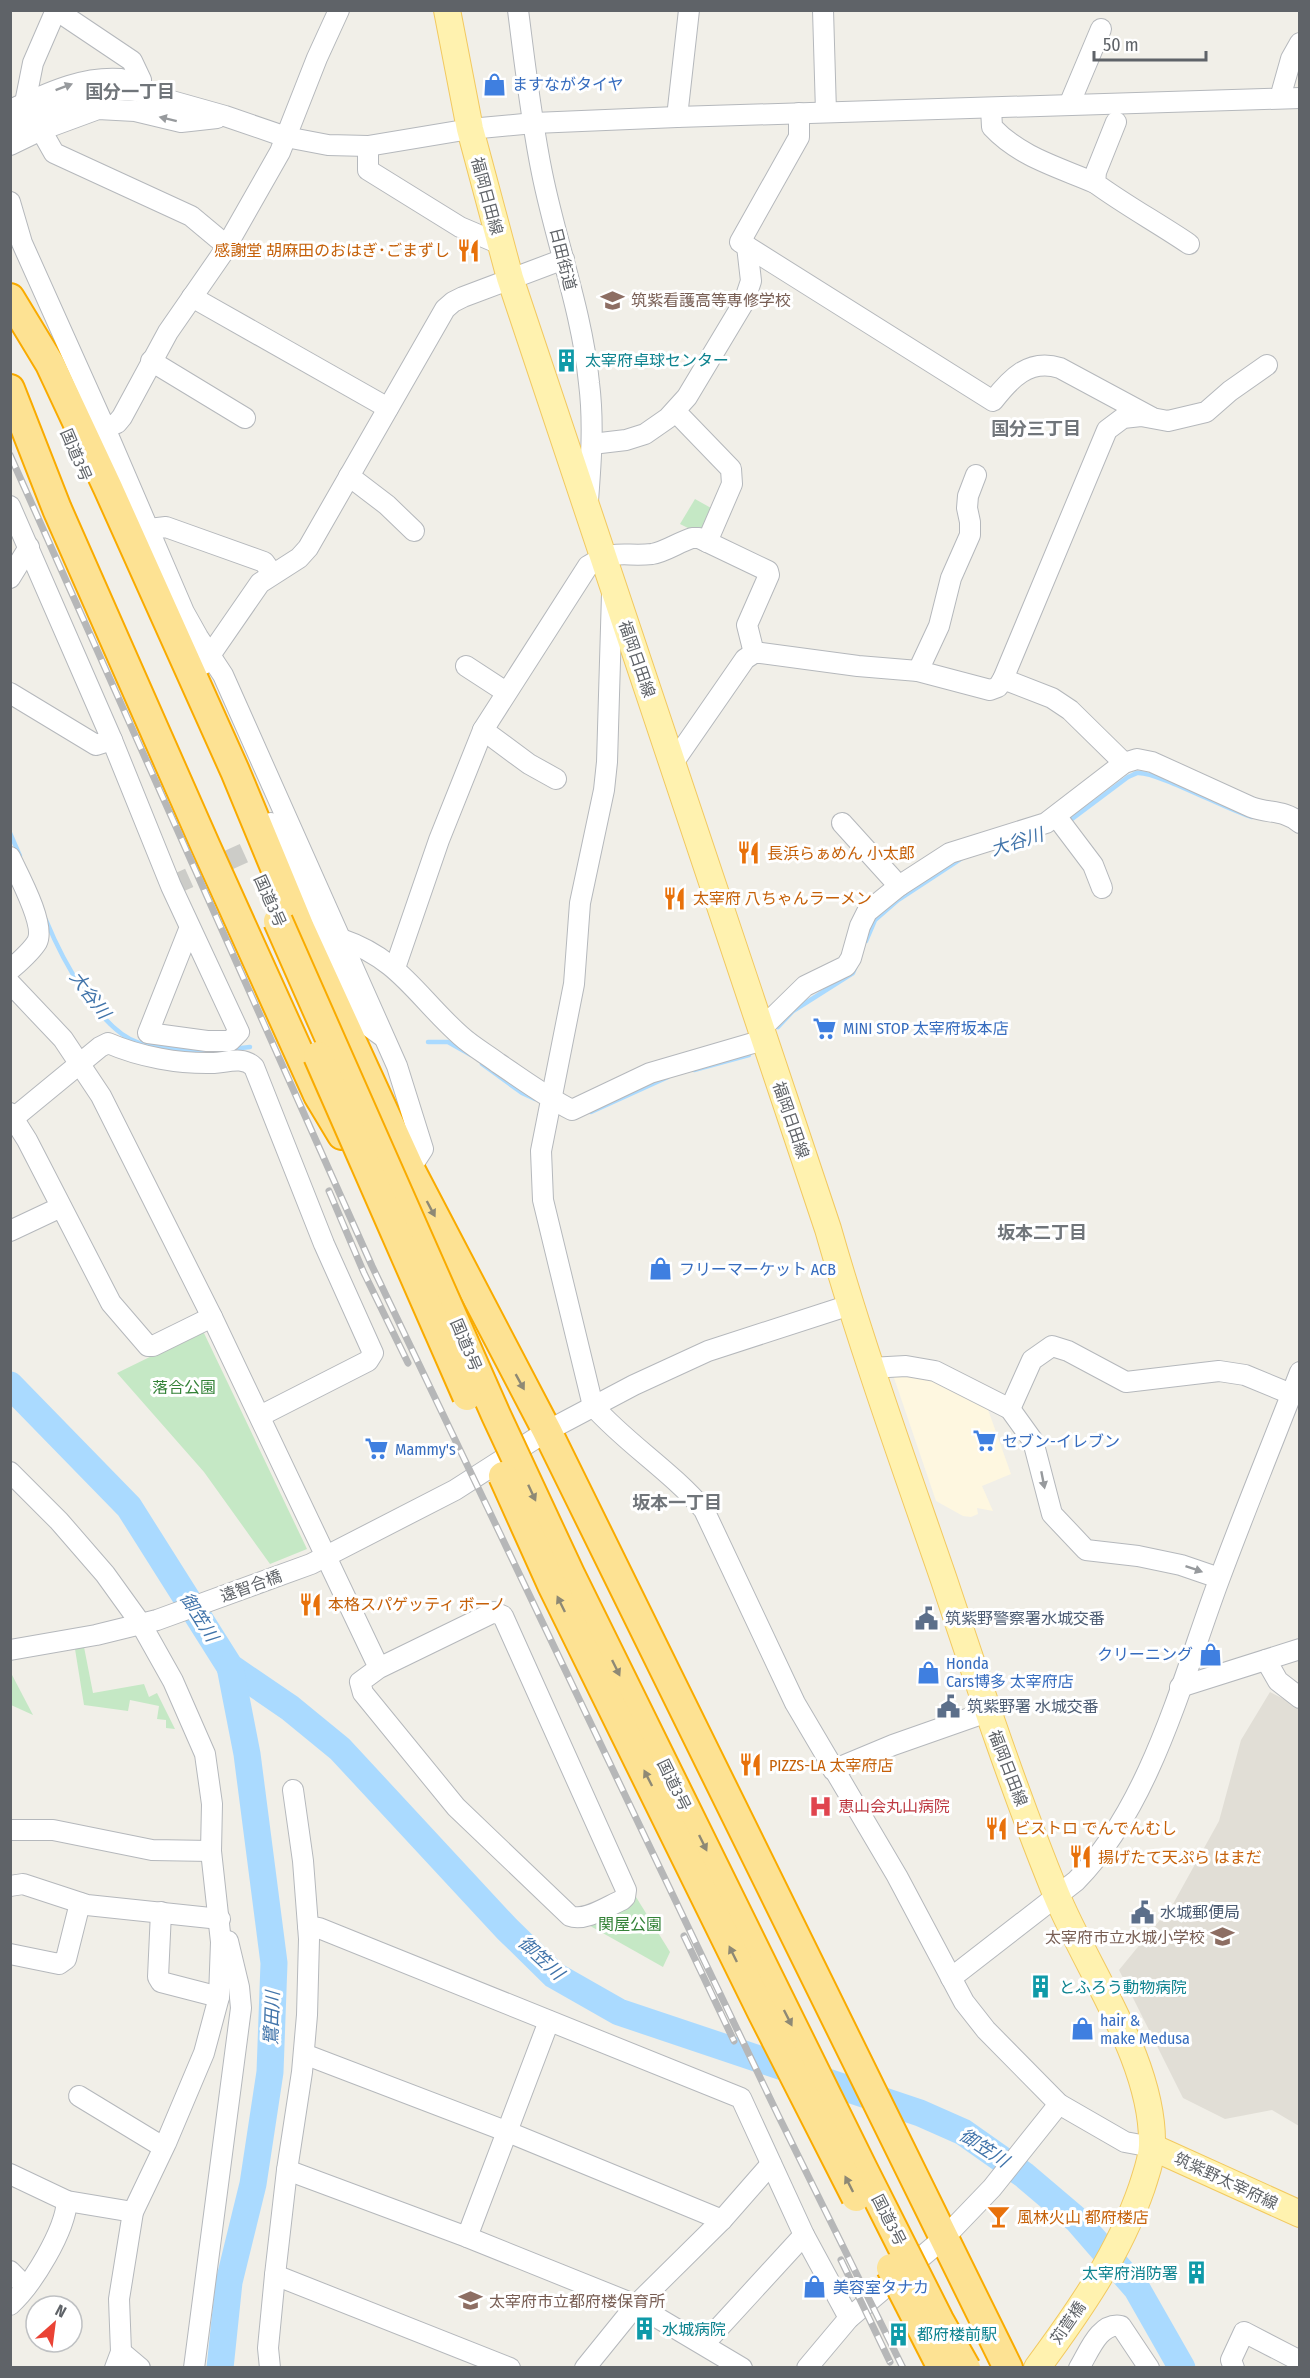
<svg xmlns="http://www.w3.org/2000/svg" width="1310" height="2378" viewBox="0 0 1310 2378" font-family="'Fira Sans Condensed','Noto Sans JP',sans-serif">
	<style>
		.commercial { fill: #fef7e0 }
		.education { fill: #e1ded6 }
		.green { fill: #c5e8c5 }
		.lines { fill: none; stroke-linecap: round; stroke-linejoin: round }
		.stream { stroke: #aadaff; stroke-width: 4.5 }
		.river { stroke: #aadaff; stroke-width: 27 }
		.minor-tunnel { stroke: #ccccc8; stroke-width: 20; stroke-dasharray: 20 10; stroke-linecap: butt }
		.minor-casing { stroke: #b5b8bc; stroke-width: 22 }
		.major-casing { stroke: #f2c960; stroke-width: 28 }
		.highway-casing { stroke: #f9ab00; stroke-width: 32 }
		.minor { stroke: #fff; stroke-width: 20 }
		.major { stroke: #fff2af; stroke-width: 26 }
		.highway { stroke: #fde293; stroke-width: 28 }
		.rail-casing { stroke: #b6b7b8; stroke-width: 7 }
		.rail { stroke: #fff; stroke-width: 4.5; stroke-dasharray: 14; stroke-linecap: butt }
		.highway-bridge-casing { stroke: #f9ab00; stroke-width: 32; stroke-linecap: butt }
		.highway-bridge { stroke: #fde293; stroke-width: 28 }
		.oneway { fill: #979a9d }
		.oneway2 { fill: #8e8975 }
		.labels { text-anchor: middle; dominant-baseline: central; stroke-width: 6; stroke-linejoin: round; paint-order: stroke }
		.shop-label { font-size: 16px; fill: #366cbe; stroke: #fff; text-anchor: start }
		.street-label { font-size: 16px; fill: #5f6368; stroke: #fff }
		.food-label { font-size: 16px; fill: #c56008; stroke: #fff; text-anchor: start }
		.education-label { font-size: 16px; fill: #785e54; stroke: #fff; text-anchor: start }
		.culture-label { font-size: 16px; fill: #0d838f; stroke: #fff; text-anchor: start }
		.park-label { font-size: 16px; fill: #348238; stroke: #fff }
		.service-label { font-size: 16px; fill: #4e5e75; stroke: #fff; text-anchor: start }
		.health-label { font-size: 16px; fill: #be3a42; stroke: #fff; text-anchor: start }
		.neighbourhood-label { font-size: 18px; font-weight: bold; fill: #70757a; stroke: #fff }
		.water-label { font-size: 18px; font-style: italic; fill: #4174aa; stroke: #fff }
	</style>
	<rect width="100%" height="100%" fill="#f1efe8"/>
	<!-- commercial -->
	<path class="commercial" d="M910 1371 986 1404 1011 1474 982 1486 993 1511 977 1508 978 1514 971 1517 963 1516 936 1501 892 1372Z"/>
	<!-- education -->
	<path class="education" d="M1270 1692 1299 1707V2126L1272 2110 1225 2119 1183 2098 1119 1970 1173 1904 1219 1821 1241 1740Z"/>
	<!-- green -->
	<g class="green">
		<path d="M695 499 711 508 702 528 694 531 680 524Z"/>
		<path d="M203 1331 307 1549 270 1564 204 1472 117 1373Z"/>
		<path d="M84 1647 93 1693 144 1684 149 1697 157 1693 175 1729 166 1728V1720L157 1719 159 1706 130 1700 128 1711 84 1705 75 1649Z"/>
		<path d="M11 1673 33 1715 11 1705Z"/>
		<path d="M636 1897 670 1952 663 1967 585 1923Z"/>
	</g>
	<g class="lines">
		<!-- stream -->
		<g class="stream">
			<path d="M1068 822 1128 777C1131 776 1134 774 1137 773 1156 771 1227 810 1252 817"/>
			<path d="M10 833 20 856"/>
			<path d="M46 920C61 957 99 1030 139 1043 154 1048 203 1052 218 1050"/>
			<path d="M866 941 875 920 898 900 962 858"/>
			<path d="M778 1027 793 1011 853 973 855 968"/>
			<path d="M428 1042H448L471 1055"/>
			<path d="M232 1049 250 1047"/>
			<path d="M482 1064 522 1093 535 1099"/>
			<path d="M694 1070 749 1055"/>
			<path d="M591 1112 668 1077"/>
		</g>
		<!-- river -->
		<g class="river">
			<path d="M10 1385 129 1507 230 1667 290 1708 340 1749 507 1929 554 1975 619 2012 920 2113 963 2132 1024 2175 1077 2220 1137 2289 1182 2368"/>
			<path d="M220 2368 229 2282 253 2184 270 2072 274 1963 247 1754 230 1667"/>
		</g>
		<!-- minor-tunnel -->
		<path class="minor-tunnel" d="M171 886 275 839"/>
		<defs>
			<g id="minor">
				<path d="M56 10 132 61 141 80"/>
				<path d="M518 10C525 65 531 119 542 173 556 243 582 311 589 383 594 423 591 461 588 501"/>
				<path d="M823 10 826 112"/>
				<path d="M1280 98 1291 59 1300 43"/>
				<path d="M25 103 33 63 56 10"/>
				<path d="M1069 105 1101 29"/>
				<path d="M991 108 992 127C1020 157 1058 167 1095 183"/>
				<path d="M10 110C46 94 81 76 121 79"/>
				<path d="M799 113V137L740 242 993 401C1010 379 1029 358 1060 368L1151 417"/>
				<path d="M677 117 689 10"/>
				<path d="M1116 122 1096 172 1095 183C1125 205 1158 223 1189 244"/>
				<path d="M10 128C51 110 91 86 136 91L225 116 286 137 328 145 368 146 470 129 534 123 677 117 1300 98"/>
				<path d="M41 130 54 153 191 216 221 241 229 244"/>
				<path d="M10 145 41 130 98 109 135 111 181 122 217 118"/>
				<path d="M368 146V170L460 227 500 244"/>
				<path d="M10 202 22 243 105 428 184 612 198 637 223 675 397 1066 423 1149 410 1169"/>
				<path d="M192 297 388 408"/>
				<path d="M151 361 245 418"/>
				<path d="M675 411 731 469 732 484 707 542"/>
				<path d="M105 428 117 423 122 417 168 332 222 254 280 152 317 58 339 10"/>
				<path d="M592 444 626 440 645 434 668 418 687 397 744 302 751 281 747 246"/>
				<path d="M349 476 387 505 414 531"/>
				<path d="M10 506 112 740 171 886 239 1032 230 1041H207L148 1033 190 927"/>
				<path d="M149 529 166 527 264 562 272 573"/>
				<path d="M10 578 29 547"/>
				<path d="M612 594 607 762 604 790 580 903 574 984 541 1151 543 1200 593 1406C627 1444 671 1471 704 1510L795 1703 897 1876 964 2002 986 2030 1059 2104 1125 2142 1152 2147"/>
				<path d="M204 664 260 583 299 558 308 548 445 309 453 302 463 297 564 259"/>
				<path d="M466 666 506 692"/>
				<path d="M918 671 939 626 951 578 970 535V522L967 508 968 496 976 475"/>
				<path d="M1003 679 1107 430 1123 418 1141 416 1168 421 1206 412 1230 391 1267 365"/>
				<path d="M10 693 96 745 112 740"/>
				<path d="M483 730 529 764 556 779"/>
				<path d="M673 763 745 659 754 653H761L858 666 918 671 990 690 998 687 1003 679 1052 698 1070 710 1124 763"/>
				<path d="M1056 816 1093 865 1102 888"/>
				<path d="M271 823 360 1020 382 1036"/>
				<path d="M842 823 899 886"/>
				<path d="M10 857C18 874 46 925 37 942 31 952 19 962 10 970"/>
				<path d="M341 939C400 959 417 997 461 1036 472 1046 486 1054 498 1063 522 1079 546 1097 572 1110L650 1073 763 1040"/>
				<path d="M395 968 439 840 483 730 588 566C616 548 623 557 652 554 665 552 679 542 692 538H699L768 571 769 575 747 625 754 653"/>
				<path d="M10 983 63 1039 101 1096 212 1317 379 1668 494 1612 503 1616 626 1890 625 1897 622 1900C608 1906 585 1922 570 1916L456 1807 363 1693 360 1682 379 1668"/>
				<path d="M760 1030 805 986 846 966 851 958 860 926 867 912 899 886 950 853 1046 823 1124 763 1137 759 1152 762 1251 807C1269 814 1283 809 1300 823"/>
				<path d="M10 1113 27 1140 111 1303 148 1346H153L212 1317"/>
				<path d="M10 1121 100 1047 108 1043C140 1057 179 1064 214 1063 228 1062 243 1056 254 1067L324 1244 373 1353 368 1361 260 1416"/>
				<path d="M10 1231 61 1207"/>
				<path d="M870 1368 906 1366 935 1371 1010 1409 1033 1441 1052 1514 1086 1550 1138 1556 1181 1565 1219 1578"/>
				<path d="M1010 1409 1032 1360 1052 1346 1068 1351 1126 1382 1219 1371 1245 1375 1291 1394"/>
				<path d="M10 1472 59 1521 105 1574 141 1624 173 1681 205 1754 212 1804 211 1851 221 1942 219 1997 204 2053 166 2143 133 2212 119 2299 121 2352 115 2368"/>
				<path d="M10 1650 96 1635 157 1620 311 1564 455 1490 547 1431 634 1385 708 1351 850 1305"/>
				<path d="M1266 1660 1278 1681 1300 1698"/>
				<path d="M1180 1687 1300 1649"/>
				<path d="M833 1770 893 1745 987 1712"/>
				<path d="M10 1830H53L152 1850 211 1851"/>
				<path d="M10 1886 23 1884 87 1905 220 1919"/>
				<path d="M161 1912 158 1977 161 1982 219 1997"/>
				<path d="M308 1926 319 1928 741 2098 804 2235 849 2318"/>
				<path d="M10 1954 59 1964 66 1959 80 1903"/>
				<path d="M951 1978 1076 1881C1151 1805 1182 1679 1219 1580 1245 1510 1273 1442 1300 1372"/>
				<path d="M304 2054 508 2132 722 2220"/>
				<path d="M79 2096 163 2147"/>
				<path d="M287 2170 467 2237 636 2305 742 2368"/>
				<path d="M10 2174 67 2201 133 2212"/>
				<path d="M467 2237 549 2021"/>
				<path d="M10 2271 26 2287"/>
				<path d="M275 2275 510 2368"/>
				<path d="M10 2305C33 2284 65 2231 67 2201"/>
				<path d="M704 2344 804 2235"/>
				<path d="M121 2352 140 2368"/>
				<path d="M194 2368 241 2008 239 1987 228 1941"/>
				<path d="M270 2368 268 2348 275 2275 287 2170 302 2072 307 2015 309 1939 303 1861 293 1790"/>
				<path d="M585 2368 636 2305 722 2220 771 2164"/>
				<path d="M807 2368 849 2318 944 2238 992 2188 1059 2104"/>
				<path d="M1079 2368C1089 2352 1099 2322 1121 2326L1149 2368"/>
				<path d="M1234 2368 1231 2360 1244 2332 1300 2361"/>
			</g>
			<g id="major">
				<path d="M447 10 470 129 510 278 828 1229C862 1348 904 1464 944 1580 979 1685 1014 1791 1056 1894 1087 1970 1154 2061 1152 2145 1152 2159 1146 2174 1142 2187 1119 2254 1079 2311 1037 2368"/>
				<path d="M1152 2147 1300 2214"/>
			</g>
			<g id="highway">
				<path d="M10 298 50 364 108 488 235 771 300 928 410 1169 547 1431 1008 2368"/>
				<path d="M10 389 57 509 206 847 318 1095 342 1135"/>
			</g>
		</defs>
		<!-- minor casing -->
		<use href="#minor" class="minor-casing"/>
		<!-- major casing -->
		<use href="#major" class="major-casing"/>
		<!-- highway casing -->
		<use href="#highway" class="highway-casing"/>
		<!-- minor -->
		<use href="#minor" class="minor"/>
		<!-- major -->
		<use href="#major" class="major"/>
		<!-- highway -->
		<use href="#highway" class="highway"/>
		<defs>
			<g id="rail">
				<path d="M10 455 372 1266 778 2115 903 2368"/>
				<path d="M329 1191 364 1273 408 1363"/>
				<path d="M684 1936 734 2041"/>
				<path d="M841 2260 890 2362"/>
			</g>
		</defs>
		<!-- rail casing -->
		<use href="#rail" class="rail-casing"/>
		<!-- rail -->
		<use href="#rail" class="rail"/>
		<defs>
			<g id="highway-bridge">
				<path d="M278 921 496 1415 570 1574 863 2169 939 2320 966 2368"/>
				<path d="M318 1056 467 1396"/>
				<path d="M503 1476 552 1585 762 2012 856 2197"/>
				<path d="M891 2268 942 2368"/>
			</g>
		</defs>
		<!-- highway-bridge casing -->
		<use href="#highway-bridge" class="highway-bridge-casing"/>
		<!-- highway-bridge -->
		<use href="#highway-bridge" class="highway-bridge"/>
	</g>
	<!-- one-way arrows -->
	<defs><path id="oneway-solid" d="M-6-.8H1V-3.2L6.5 0L1 3.2V.8H-6Z" transform="scale(1.5)"/></defs>
	<g class="oneway">
		<use href="#oneway-solid" transform="translate(64 87) rotate(-21)"/>
		<use href="#oneway-solid" transform="translate(168 119) rotate(-166)"/>
		<use href="#oneway-solid" transform="translate(1043 1480) rotate(79)"/>
		<use href="#oneway-solid" transform="translate(1194 1569) rotate(19)"/>
	</g>
	<g class="oneway2">
		<use href="#oneway-solid" transform="translate(431 1209) rotate(62)"/>
		<use href="#oneway-solid" transform="translate(520 1382) rotate(61)"/>
		<use href="#oneway-solid" transform="translate(532 1493) rotate(65)"/>
		<use href="#oneway-solid" transform="translate(561 1604) rotate(-116)"/>
		<use href="#oneway-solid" transform="translate(616 1668) rotate(64)"/>
		<use href="#oneway-solid" transform="translate(648 1778) rotate(-117)"/>
		<use href="#oneway-solid" transform="translate(703 1843) rotate(64)"/>
		<use href="#oneway-solid" transform="translate(733 1954) rotate(-116)"/>
		<use href="#oneway-solid" transform="translate(788 2018) rotate(63)"/>
		<use href="#oneway-solid" transform="translate(849 2184) rotate(-117)"/>
	</g>
	<!-- icons -->
	<defs>
		<symbol id="shop-bare" viewBox="-9 -9 18 18"><path d="M-5-2.5h2.3a2.7 3.5 0 0 1 5.4 0H5L5.5 6h-11ZM-1.5-2.5h3a1.5 2.3 0 0 0-3 0Z" fill="#3f7fe0" stroke="#fff" stroke-width="2.5" paint-order="stroke"/></symbol>
		<symbol id="restaurant-bare" viewBox="-9 -9 18 18"><path d="M-5-6h1v4h1v-4h1v4h1v-4h1v5L-1.5 .5V6h-2V.5L-5-1ZM5-6V6H3V1.5H1.5Q1.5-4 5-6Z" fill="#e8710a" stroke="#fff" stroke-width="2.5" paint-order="stroke"/></symbol>
		<symbol id="school-bare" viewBox="-9 -9 18 18"><path d="M0-5L7-2L0 1L-7-2ZM-4 1L0 2.5L4 1V4Q0 6-4 4Z" fill="#8d6e63" stroke="#fff" stroke-width="2.5" paint-order="stroke"/></symbol>
		<symbol id="building-bare" viewBox="-9 -9 18 18"><path d="M-4-6H4V6H1V3H-1V6H-4ZM-2.5-4.3h1.7v1.8h-1.7ZM.8-4.3h1.7v1.8H.8ZM-2.5-1h1.7V.8h-1.7ZM.8-1h1.7V.8H.8Z" fill="#0f9aa8" stroke="#fff" stroke-width="2.5" paint-order="stroke"/></symbol>
		<symbol id="supermarket-bare" viewBox="-9 -9 18 18"><path d="M-6-5.5h2.5l.6 2H6L4.5 2H-2.5L-4.4-4H-6ZM-1.5 3.2a1.3 1.3 0 1 0 .1 0ZM3 3.2a1.3 1.3 0 1 0 .1 0Z" fill="#3f7fe0" stroke="#fff" stroke-width="2.5" paint-order="stroke"/></symbol>
		<symbol id="civic-bare" viewBox="-9 -9 18 18"><path d="M-.6-6.5H3V-4.5H.6V-3L4-1V1h2V6H-6V1h2V-1L-.6-3ZM-1.2 2.5V6h2.4V2.5Z" fill="#5c6f8a" stroke="#fff" stroke-width="2.5" paint-order="stroke"/></symbol>
		<symbol id="hospital-bare" viewBox="-9 -9 18 18"><path d="M-5-5h3v3.5h4V-5h3V5h-3V1.5h-4V5h-3Z" fill="#e0444e" stroke="#fff" stroke-width="2.5" paint-order="stroke"/></symbol>
		<symbol id="bar-bare" viewBox="-9 -9 18 18"><path d="M-6-5H6L.8 .8V4.5H3.5V6h-7V4.5H-.8V.8Z" fill="#e8710a" stroke="#fff" stroke-width="2.5" paint-order="stroke"/></symbol>
	</defs>
	<g fill-rule="evenodd">
		<use href="#shop-bare" x="478" y="68" width="33" height="33"/>
		<use href="#restaurant-bare" x="452" y="234" width="33" height="33"/>
		<use href="#school-bare" x="596" y="284" width="33" height="33"/>
		<use href="#building-bare" x="550" y="344" width="33" height="33"/>
		<use href="#restaurant-bare" x="732" y="836" width="33" height="33"/>
		<use href="#restaurant-bare" x="658" y="882" width="33" height="33"/>
		<use href="#supermarket-bare" x="808" y="1012" width="33" height="33"/>
		<use href="#shop-bare" x="644" y="1252" width="33" height="33"/>
		<use href="#supermarket-bare" x="968" y="1424" width="33" height="33"/>
		<use href="#supermarket-bare" x="360" y="1432" width="33" height="33"/>
		<use href="#restaurant-bare" x="294" y="1588" width="33" height="33"/>
		<use href="#civic-bare" x="910" y="1602" width="33" height="33"/>
		<use href="#shop-bare" x="1194" y="1638" width="33" height="33"/>
		<use href="#shop-bare" x="912" y="1656" width="33" height="33"/>
		<use href="#civic-bare" x="932" y="1690" width="33" height="33"/>
		<use href="#restaurant-bare" x="734" y="1748" width="33" height="33"/>
		<use href="#hospital-bare" x="804" y="1790" width="33" height="33"/>
		<use href="#restaurant-bare" x="980" y="1812" width="33" height="33"/>
		<use href="#restaurant-bare" x="1064" y="1840" width="33" height="33"/>
		<use href="#civic-bare" x="1126" y="1896" width="33" height="33"/>
		<use href="#school-bare" x="1206" y="1920" width="33" height="33"/>
		<use href="#building-bare" x="1024" y="1970" width="33" height="33"/>
		<use href="#shop-bare" x="1066" y="2012" width="33" height="33"/>
		<use href="#bar-bare" x="982" y="2200" width="33" height="33"/>
		<use href="#building-bare" x="1180" y="2256" width="33" height="33"/>
		<use href="#shop-bare" x="798" y="2270" width="33" height="33"/>
		<use href="#school-bare" x="454" y="2284" width="33" height="33"/>
		<use href="#building-bare" x="628" y="2312" width="33" height="33"/>
		<use href="#building-bare" x="882" y="2318" width="33" height="33"/>
	</g>
	<g class="labels">
		<!-- shop labels -->
		<g class="shop-label">
			<text x="512" y="84">ますながタイヤ</text>
			<text x="843" y="1028">MINI STOP 太宰府坂本店</text>
			<text x="679" y="1269">フリーマーケット ACB</text>
			<text x="1002" y="1441">セブン-イレブン</text>
			<text x="395" y="1449">Mammy's</text>
			<text x="1193" y="1654" text-anchor="end">クリーニング</text>
			<text x="946" y="1663">Honda<tspan x="946" dy="18">Cars博多 太宰府店</tspan></text>
			<text x="1100" y="2020">hair &amp;<tspan x="1100" dy="18">make Medusa</tspan></text>
			<text x="833" y="2287">美容室タナカ</text>
		</g>
		<!-- street labels -->
		<g class="street-label">
			<text transform="translate(487 196) rotate(75)">福岡日田線</text>
			<text transform="translate(563 259) rotate(76)">日田街道</text>
			<text transform="translate(76 455) rotate(67)">国道3号</text>
			<text transform="translate(637 659) rotate(71)">福岡日田線</text>
			<text transform="translate(270 901) rotate(66)">国道3号</text>
			<text transform="translate(791 1120) rotate(71)">福岡日田線</text>
			<text transform="translate(466 1345) rotate(67)">国道3号</text>
			<text transform="translate(251 1586) rotate(-20)">遠智合橋</text>
			<text transform="translate(1008 1768) rotate(69)">福岡日田線</text>
			<text transform="translate(674 1785) rotate(64)">国道3号</text>
			<text transform="translate(1226 2181) rotate(25)">筑紫野太宰府線</text>
			<text transform="translate(889 2220) rotate(63)">国道3号</text>
			<text transform="translate(1068 2323) rotate(-55)">苅萱橋</text>
		</g>
		<!-- food labels -->
		<g class="food-label">
			<text x="450" y="250" text-anchor="end">感謝堂 胡麻田のおはぎ･ごまずし</text>
			<text x="767" y="853">長浜らぁめん 小太郎</text>
			<text x="693" y="898">太宰府 八ちゃんラーメン</text>
			<text x="328" y="1604">本格スパゲッティ ボーノ</text>
			<text x="769" y="1765">PIZZS-LA 太宰府店</text>
			<text x="1014" y="1828">ビストロ でんでんむし</text>
			<text x="1098" y="1857">揚げたて天ぷら はまだ</text>
			<text x="1017" y="2217">風林火山 都府楼店</text>
		</g>
		<!-- education labels -->
		<g class="education-label">
			<text x="631" y="300">筑紫看護高等専修学校</text>
			<text x="1205" y="1937" text-anchor="end">太宰府市立水城小学校</text>
			<text x="489" y="2301">太宰府市立都府楼保育所</text>
		</g>
		<!-- culture labels -->
		<g class="culture-label">
			<text x="585" y="360">太宰府卓球センター</text>
			<text x="1059" y="1987">とふろう動物病院</text>
			<text x="1178" y="2273" text-anchor="end">太宰府消防署</text>
			<text x="662" y="2329">水城病院</text>
			<text x="917" y="2334">都府楼前駅</text>
		</g>
		<!-- park labels -->
		<g class="park-label">
			<text x="184" y="1387">落合公園</text>
			<text x="630" y="1924">関屋公園</text>
		</g>
		<!-- service labels -->
		<g class="service-label">
			<text x="945" y="1618">筑紫野警察署水城交番</text>
			<text x="967" y="1706">筑紫野署 水城交番</text>
			<text x="1160" y="1912">水城郵便局</text>
		</g>
		<!-- health labels -->
		<g class="health-label">
			<text x="838" y="1806">恵山会丸山病院</text>
		</g>
		<!-- neighbourhood labels -->
		<g class="neighbourhood-label">
			<text x="130" y="92">国分一丁目</text>
			<text x="1036" y="429">国分三丁目</text>
			<text x="1042" y="1233">坂本二丁目</text>
			<text x="677" y="1503">坂本一丁目</text>
		</g>
		<!-- water labels -->
		<g class="water-label">
			<text transform="translate(1017 842) rotate(-17)">大谷川</text>
			<text transform="translate(90 995) rotate(53)">大谷川</text>
			<text transform="translate(199 1617) rotate(58)">御笠川</text>
			<text transform="translate(541 1958) rotate(43)">御笠川</text>
			<text transform="translate(272 2018) rotate(-88)">鷺田川</text>
			<text transform="translate(984 2148) rotate(33)">御笠川</text>
		</g>
	</g>
	<!-- border -->
	<rect width="1310" height="2378" fill="none" stroke="#5f6368" stroke-width="24"/>
	<!-- north arrow -->
	<g transform="translate(54 2324) rotate(28)"><circle r="28" fill="#ffffff" stroke="#bfc1c3" stroke-width="1.5"/>
	<path d="M0-4.5L10 22L0 15L-10 22Z" fill="#ea4335"/>
	<text y="-9" font-size="16" font-weight="bold" text-anchor="middle" fill="#5f6368">N</text>
	</g>
	<!-- scale -->
	<path d="M1094 51v9h112v-9" fill="none" stroke="#5f6368" stroke-width="3"/>
	<text x="1103" y="51" font-size="18" fill="#5f6368" stroke="#ffffff" stroke-width="4.5" paint-order="stroke">50 m</text>
</svg>
